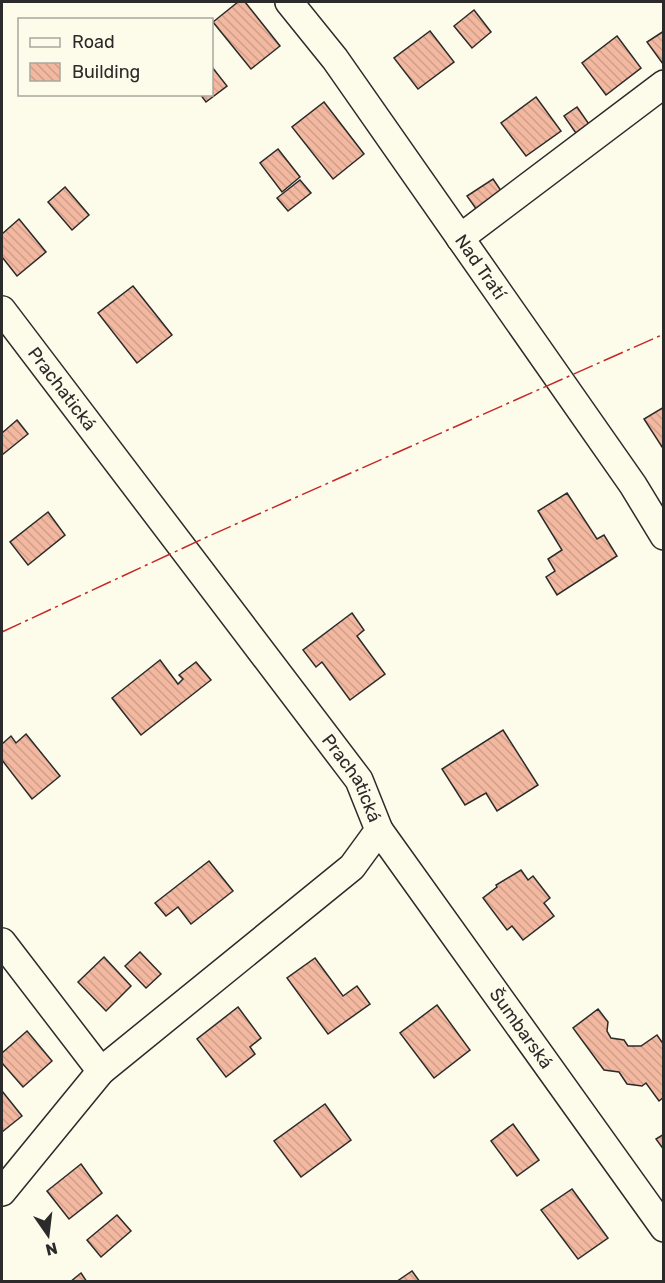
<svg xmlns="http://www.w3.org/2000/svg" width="665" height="1283" viewBox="0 0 665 1283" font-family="Rubik,sans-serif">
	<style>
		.building { fill: url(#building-back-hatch); stroke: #2b2b2b; stroke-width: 1.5 }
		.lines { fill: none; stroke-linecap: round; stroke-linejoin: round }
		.street-casing { stroke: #2b2b2b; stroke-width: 30 }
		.street { stroke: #fdfbea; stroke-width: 27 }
		.power { stroke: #c62828; stroke-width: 1.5; stroke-dasharray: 21 4.5 3 4.5; stroke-linecap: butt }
		.labels { text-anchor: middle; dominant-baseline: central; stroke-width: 4.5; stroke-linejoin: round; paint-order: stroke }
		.street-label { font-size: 18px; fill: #2b2b2b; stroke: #fdfbea }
	</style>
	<defs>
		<pattern id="building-back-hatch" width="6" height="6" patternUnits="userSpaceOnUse" patternTransform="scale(1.5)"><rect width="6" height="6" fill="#f2b8a0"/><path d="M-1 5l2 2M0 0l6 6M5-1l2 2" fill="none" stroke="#d09e8a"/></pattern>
	</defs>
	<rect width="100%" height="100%" fill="#fdfbea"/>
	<!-- building -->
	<g class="building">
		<path d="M238 2H245L280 46 251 69 213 22Z"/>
		<path d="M474 10 491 32 472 48 454 26Z"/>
		<path d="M430 31 454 62 418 89 394 58Z"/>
		<path d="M664 31V64H663L647 42Z"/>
		<path d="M617 36 641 68 606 95 582 63Z"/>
		<path d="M212 67 227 86 206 102 200 94H212Z"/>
		<path d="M536 97 561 131 526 156 501 123Z"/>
		<path d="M324 102 364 154 333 179 292 127Z"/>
		<path d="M577 107 591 127 578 136 564 116Z"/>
		<path d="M278 149 300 177 282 192 260 163Z"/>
		<path d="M493 179 504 195 479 213 467 196Z"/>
		<path d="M300 180 311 193 288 211 277 198Z"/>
		<path d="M65 187 89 215 72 230 48 202Z"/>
		<path d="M19 219 46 252 17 276 2 257V234Z"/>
		<path d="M133 286 172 335 137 363 98 313Z"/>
		<path d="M664 407V450L644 419Z"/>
		<path d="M17 420 28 434 2 455V433Z"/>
		<path d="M567 493 597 539 604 535 617 556 557 595 546 577 555 571 548 559 562 550 538 511Z"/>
		<path d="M48 512 65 535 28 565 10 542Z"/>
		<path d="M352 613 364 630 357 636 385 674 350 700 322 662 316 667 303 650Z"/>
		<path d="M160 660 178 684 183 679 179 675 196 662 211 680 141 735 112 698Z"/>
		<path d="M503 730 538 785 497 811 486 793 465 805 442 769Z"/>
		<path d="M26 734 60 776 32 799 2 760V744L11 736 16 743Z"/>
		<path d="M209 861 233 891 191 924 178 907 166 916 155 903Z"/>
		<path d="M521 870 528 880 533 876 550 898 544 903 554 916 523 940 512 926 507 930 483 898 497 887 496 885Z"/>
		<path d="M140 952 161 974 146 988 125 966Z"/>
		<path d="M104 957 131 986 106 1011 78 982Z"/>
		<path d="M315 958 343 996 357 986 370 1004 328 1034 287 978Z"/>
		<path d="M437 1005 470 1050 434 1078 400 1033Z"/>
		<path d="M238 1007 261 1038 250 1047 255 1054 226 1077 197 1039Z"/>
		<path d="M598 1009 608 1022 607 1031 611 1038 624 1040 628 1046H641L657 1035 664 1045V1097L659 1101 646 1083 642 1086 627 1084 619 1072 604 1070 573 1028Z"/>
		<path d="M27 1031 52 1061 23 1087 2 1063V1053Z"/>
		<path d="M2 1091 22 1116 2 1132Z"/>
		<path d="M325 1104 351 1140 301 1177 274 1141Z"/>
		<path d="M513 1124 539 1160 517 1176 491 1141Z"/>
		<path d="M664 1134V1150L656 1139Z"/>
		<path d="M81 1164 102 1193 69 1219 47 1191Z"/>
		<path d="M572 1189 608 1238 578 1259 541 1210Z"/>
		<path d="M117 1215 131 1231 101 1257 87 1240Z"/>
		<path d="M412 1271 420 1282H396Z"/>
		<path d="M81 1273 87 1282H70Z"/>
	</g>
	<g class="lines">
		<defs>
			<g id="street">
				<path id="s1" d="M289 2 335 59 633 485 664 536"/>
				<path d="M460 238 664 84"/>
				<path id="s2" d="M2 310 359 780 379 830 352 867 101 1071 2 1192"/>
				<path id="s3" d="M379 830 664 1228"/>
				<path d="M2 942 101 1071"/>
			</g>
		</defs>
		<!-- street casing -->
		<use href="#street" class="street-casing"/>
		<!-- street -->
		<use href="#street" class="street"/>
		<!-- power -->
		<path class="power" d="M2 632 209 536 664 334"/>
	</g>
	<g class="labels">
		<!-- street labels -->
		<g class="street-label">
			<text stroke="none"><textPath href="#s1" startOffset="327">Nad Tratí</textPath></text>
			<text stroke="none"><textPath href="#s2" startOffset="99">Prachatická</textPath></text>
			<text stroke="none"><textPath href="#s2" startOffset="585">Prachatická</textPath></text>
			<text stroke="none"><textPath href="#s3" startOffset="244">Šumbarská</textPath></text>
		</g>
	</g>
	<!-- border -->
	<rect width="665" height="1283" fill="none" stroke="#2b2b2b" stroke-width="6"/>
	<!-- legend -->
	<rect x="18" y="18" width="195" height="78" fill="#fdfbea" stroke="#a9a89e" stroke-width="1.5"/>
	<rect x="30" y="38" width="30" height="9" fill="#fdfbea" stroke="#a9a89e" stroke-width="1.5"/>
	<text x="72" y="48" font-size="18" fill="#2b2b2b">Road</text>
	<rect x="30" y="63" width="30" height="18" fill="url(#building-back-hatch)" stroke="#a9a89e" stroke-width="1.5"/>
	<text x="72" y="78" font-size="18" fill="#2b2b2b">Building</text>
	<!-- north arrow -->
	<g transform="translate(48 1235) rotate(166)" stroke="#fdfbea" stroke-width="4.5" paint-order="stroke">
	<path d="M0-4.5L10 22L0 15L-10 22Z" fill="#2b2b2b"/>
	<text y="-9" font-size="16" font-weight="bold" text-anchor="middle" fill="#2b2b2b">N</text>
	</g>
</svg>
